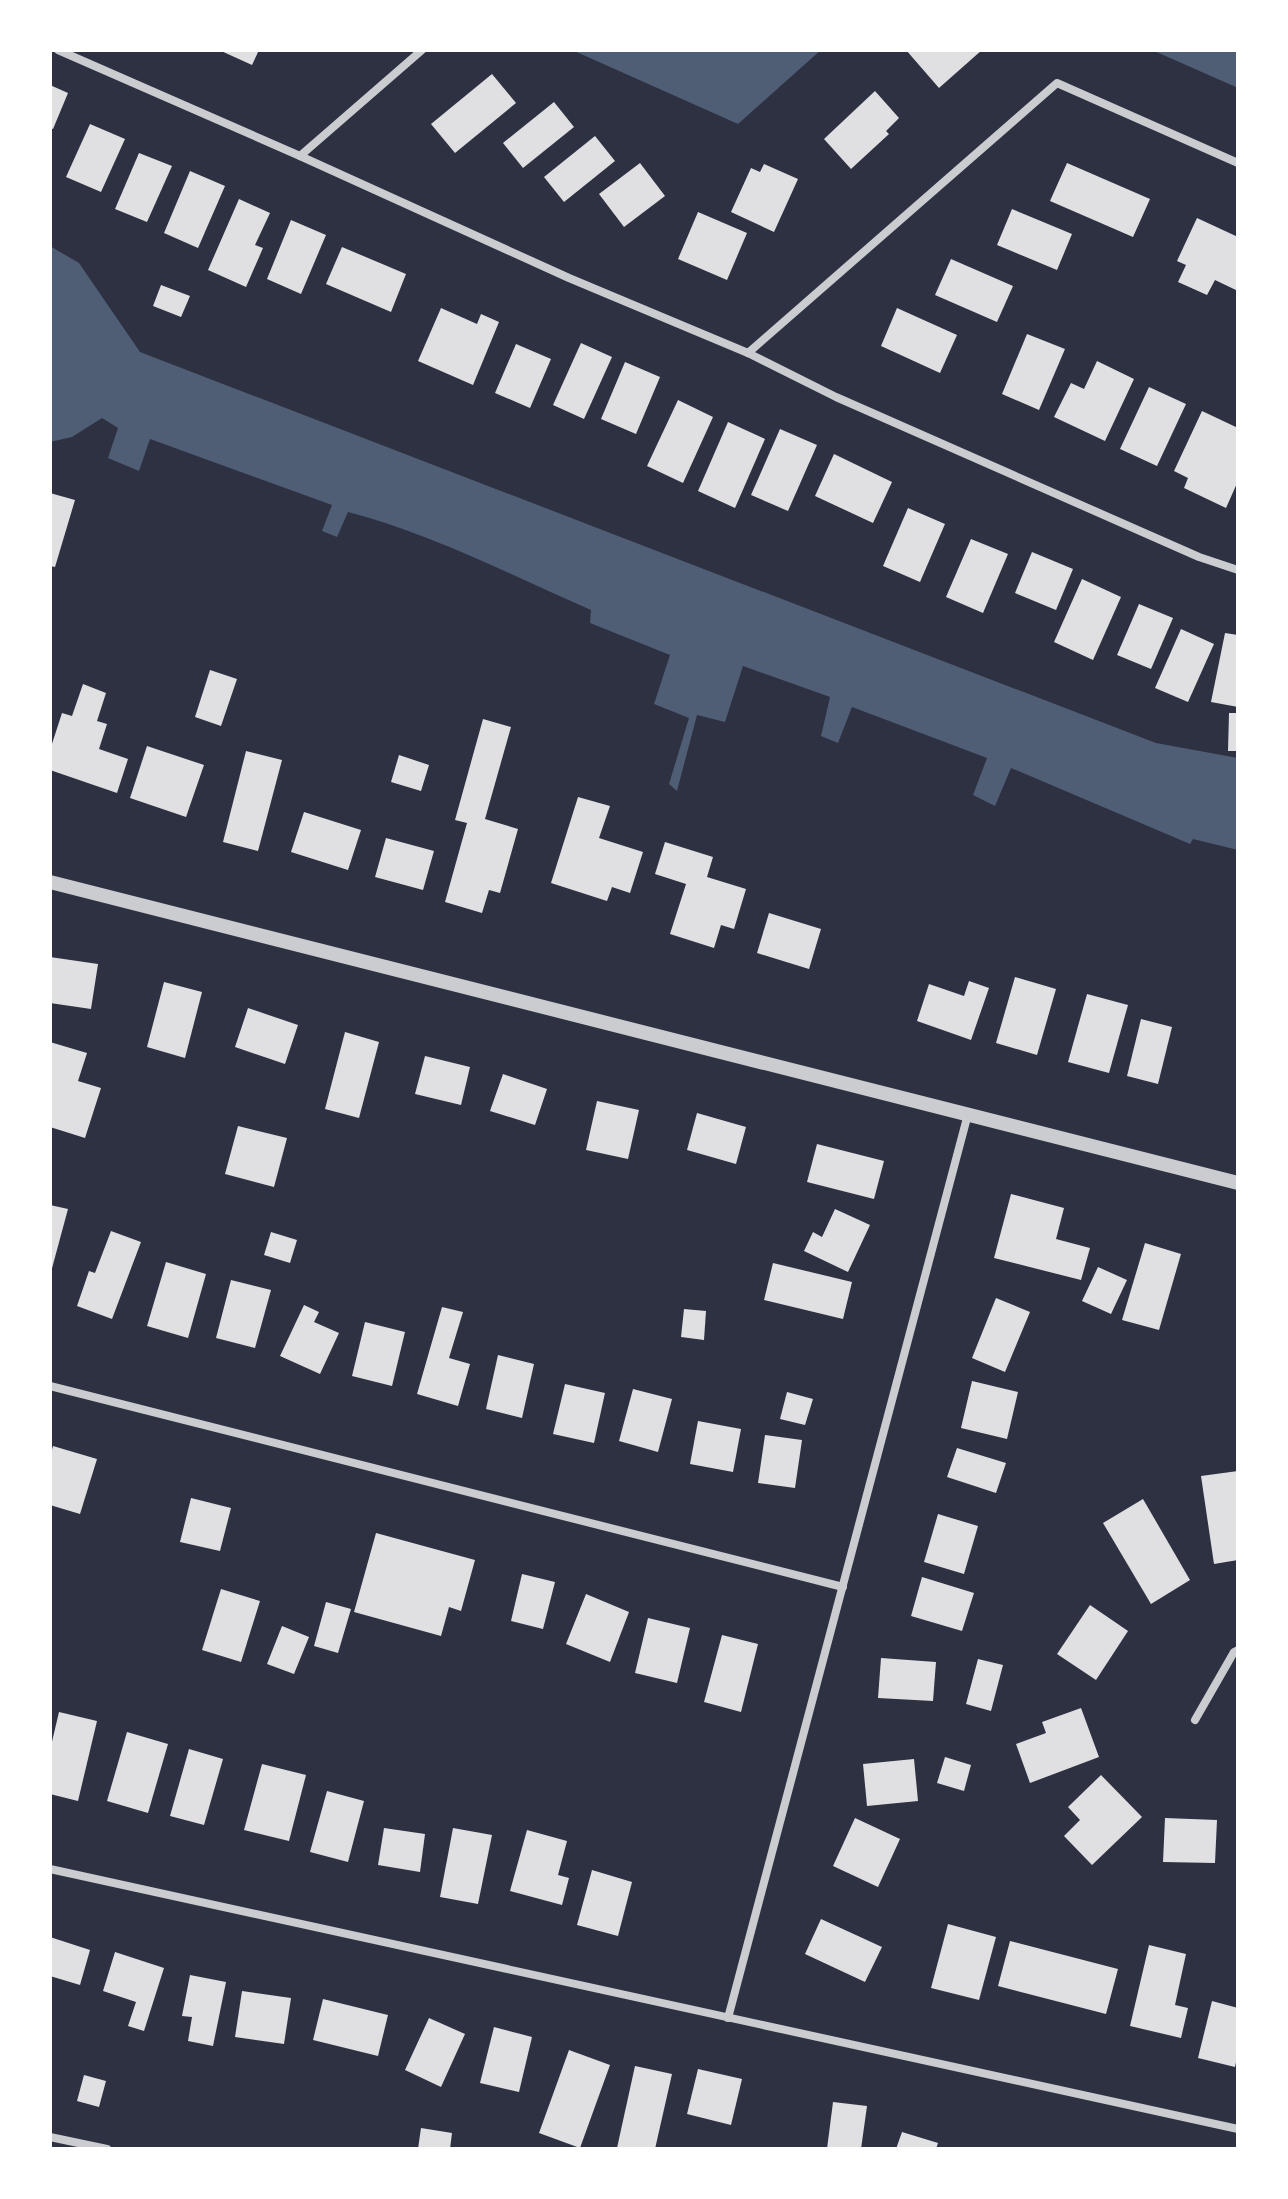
<svg xmlns="http://www.w3.org/2000/svg" width="1288" height="2199" viewBox="0 0 1288 2199" font-family="Roboto,sans-serif">
	<style>
		.water { fill: #4f5d75 }
		.building { fill: #e0e0e3 }
		.lines { fill: none; stroke-linecap: round; stroke-linejoin: round }
		.minor { stroke: #caccd0; stroke-width: 8 }
		.tertiary { stroke: #caccd0; stroke-width: 14 }
	</style>
	<rect width="100%" height="100%" fill="#2d3142"/>
	<!-- water -->
	<g class="water">
		<path d="M572 50H821L738 124Z"/>
		<path d="M1152 50H1238V88Z"/>
		<path d="M50 246 79 263 140 352 1156 743 1238 758V850L1193 839 1190 844 1011 768 995 806 973 795 987 758 852 707 838 743 821 736 830 697 743 666 725 722 697 715 677 791 669 784 689 718 654 704 670 655 590 623 591 610C511 575 432 534 348 512L337 537 322 531 332 505 150 439 139 471 108 458 118 428 102 418 72 437 50 442Z"/>
	</g>
	<!-- building -->
	<g class="building">
		<path d="M219 50H259L252 65Z"/>
		<path d="M906 50H982L939 88Z"/>
		<path d="M492 74 516 103 455 153 431 124Z"/>
		<path d="M50 85 68 93 53 129 50 128Z"/>
		<path d="M875 91 899 118 886 131 889 134 851 169 824 139Z"/>
		<path d="M554 102 574 127 523 168 503 143Z"/>
		<path d="M90 124 125 139 101 192 66 177Z"/>
		<path d="M595 136 615 161 564 202 544 177Z"/>
		<path d="M139 153 172 166 147 222 115 209Z"/>
		<path d="M640 163 665 196 624 227 599 194Z"/>
		<path d="M1067 163 1150 199 1133 237 1050 201Z"/>
		<path d="M764 164 798 179 774 232 731 212 751 168 760 172Z"/>
		<path d="M190 171 225 186 198 248 164 233Z"/>
		<path d="M239 199 270 213 255 245 263 248 246 287 208 270Z"/>
		<path d="M1012 209 1072 234 1057 270 997 245Z"/>
		<path d="M698 212 747 233 727 280 678 259Z"/>
		<path d="M1197 218 1238 237V291L1215 280 1207 295 1178 282 1186 265 1177 261Z"/>
		<path d="M291 220 326 235 301 294 267 279Z"/>
		<path d="M342 247 406 274 391 312 326 284Z"/>
		<path d="M951 259 1013 286 997 322 935 295Z"/>
		<path d="M161 285 190 296 181 317 153 306Z"/>
		<path d="M441 308 477 324 481 314 499 322 473 385 418 361Z"/>
		<path d="M897 308 957 335 940 373 881 346Z"/>
		<path d="M1027 334 1065 349 1039 410 1002 394Z"/>
		<path d="M581 343 612 357 584 419 553 405Z"/>
		<path d="M516 344 551 359 530 408 495 393Z"/>
		<path d="M1097 361 1134 379 1105 441 1054 417 1071 383 1084 389Z"/>
		<path d="M625 362 660 377 636 434 601 419Z"/>
		<path d="M1149 387 1186 404 1157 466 1120 449Z"/>
		<path d="M678 400 713 417 683 483 647 466Z"/>
		<path d="M1202 411 1238 428V481L1226 508 1184 488 1188 478 1174 471Z"/>
		<path d="M728 422 765 439 735 508 698 491Z"/>
		<path d="M780 429 817 445 788 511 751 495Z"/>
		<path d="M834 454 892 482 873 523 815 496Z"/>
		<path d="M50 493 75 500 55 567 50 566Z"/>
		<path d="M908 508 945 524 920 582 883 566Z"/>
		<path d="M971 539 1008 554 983 613 946 597Z"/>
		<path d="M1032 552 1073 569 1056 610 1015 593Z"/>
		<path d="M1082 579 1121 597 1093 660 1054 642Z"/>
		<path d="M1139 604 1173 618 1151 669 1117 655Z"/>
		<path d="M1181 629 1214 644 1188 702 1155 688Z"/>
		<path d="M1225 633 1238 635V707L1211 702Z"/>
		<path d="M210 670 237 679 221 726 195 717Z"/>
		<path d="M83 684 106 693 97 721 107 724 99 749 128 759 117 793 50 770V750L62 713 72 716Z"/>
		<path d="M1229 713H1238V751H1228Z"/>
		<path d="M483 719 511 727 485 819 518 829 500 893 489 890 482 913 445 902 467 823 455 820Z"/>
		<path d="M147 746 204 765 186 817 130 798Z"/>
		<path d="M246 751 282 760 258 851 223 842Z"/>
		<path d="M399 755 429 765 421 791 391 782Z"/>
		<path d="M578 797 610 806 599 838 643 852 630 893 612 887 607 901 551 883Z"/>
		<path d="M304 812 361 830 348 870 291 852Z"/>
		<path d="M386 838 434 851 423 890 375 877Z"/>
		<path d="M665 842 713 857 707 877 746 889 734 929 721 925 714 948 670 934 686 884 655 874Z"/>
		<path d="M769 913 821 929 809 969 757 953Z"/>
		<path d="M50 957 98 964 91 1009 50 1003Z"/>
		<path d="M1015 977 1056 989 1037 1055 996 1043Z"/>
		<path d="M969 981 989 988 971 1040 917 1021 929 984 964 996Z"/>
		<path d="M164 982 202 992 185 1058 147 1047Z"/>
		<path d="M1087 994 1128 1005 1109 1073 1068 1062Z"/>
		<path d="M248 1008 298 1025 285 1064 235 1047Z"/>
		<path d="M1141 1019 1172 1027 1158 1084 1127 1076Z"/>
		<path d="M345 1032 379 1042 359 1118 325 1109Z"/>
		<path d="M50 1042 87 1053 78 1081 101 1088 85 1138 50 1127Z"/>
		<path d="M425 1056 470 1067 461 1105 415 1094Z"/>
		<path d="M503 1074 547 1089 535 1125 490 1111Z"/>
		<path d="M597 1101 639 1110 628 1159 586 1150Z"/>
		<path d="M697 1113 746 1127 736 1164 687 1150Z"/>
		<path d="M238 1126 287 1138 274 1187 225 1174Z"/>
		<path d="M817 1144 884 1161 874 1199 807 1182Z"/>
		<path d="M1011 1194 1064 1208 1056 1239 1090 1248 1081 1280 994 1258Z"/>
		<path d="M50 1205 68 1209 51 1272H50Z"/>
		<path d="M835 1209 870 1225 848 1272 804 1251 813 1232 822 1237Z"/>
		<path d="M111 1231 141 1242 112 1319 77 1306 89 1271 95 1273Z"/>
		<path d="M271 1232 297 1240 290 1263 264 1255Z"/>
		<path d="M1145 1243 1181 1254 1159 1330 1122 1320Z"/>
		<path d="M166 1262 206 1274 188 1338 147 1326Z"/>
		<path d="M773 1263 852 1282 843 1319 764 1300Z"/>
		<path d="M1098 1267 1127 1280 1111 1314 1082 1301Z"/>
		<path d="M231 1280 271 1290 255 1348 216 1338Z"/>
		<path d="M996 1298 1030 1312 1005 1372 972 1358Z"/>
		<path d="M304 1305 319 1312 314 1322 339 1333 320 1374 280 1356Z"/>
		<path d="M442 1307 463 1312 449 1358 470 1364 458 1406 417 1394Z"/>
		<path d="M684 1309 706 1311 704 1340 681 1337Z"/>
		<path d="M365 1322 405 1332 392 1386 352 1376Z"/>
		<path d="M498 1355 534 1364 522 1418 486 1409Z"/>
		<path d="M972 1381 1018 1392 1007 1439 961 1428Z"/>
		<path d="M565 1384 605 1393 594 1443 553 1434Z"/>
		<path d="M633 1389 672 1399 658 1452 619 1441Z"/>
		<path d="M787 1392 813 1399 805 1425 780 1419Z"/>
		<path d="M698 1421 741 1429 733 1472 690 1464Z"/>
		<path d="M765 1435 802 1440 795 1488 758 1483Z"/>
		<path d="M53 1446 97 1459 80 1514 50 1505V1457Z"/>
		<path d="M957 1448 1006 1463 996 1493 947 1477Z"/>
		<path d="M1238 1471V1560L1214 1564 1201 1476Z"/>
		<path d="M191 1498 231 1508 220 1551 180 1542Z"/>
		<path d="M1143 1499 1190 1580 1151 1604 1103 1523Z"/>
		<path d="M938 1514 978 1526 964 1574 924 1562Z"/>
		<path d="M376 1533 475 1560 461 1611 449 1607 441 1636 354 1612Z"/>
		<path d="M522 1574 555 1582 543 1629 511 1621Z"/>
		<path d="M922 1577 974 1593 962 1631 911 1616Z"/>
		<path d="M221 1589 260 1601 241 1662 202 1650Z"/>
		<path d="M586 1594 629 1612 610 1662 566 1644Z"/>
		<path d="M326 1602 351 1609 338 1653 314 1646Z"/>
		<path d="M1090 1605 1128 1631 1096 1680 1057 1654Z"/>
		<path d="M648 1618 690 1628 677 1683 635 1673Z"/>
		<path d="M282 1626 309 1637 294 1674 267 1664Z"/>
		<path d="M722 1635 758 1644 741 1712 704 1702Z"/>
		<path d="M881 1658 936 1662 933 1701 878 1698Z"/>
		<path d="M978 1659 1003 1665 991 1711 966 1704Z"/>
		<path d="M1081 1708 1099 1757 1030 1783 1016 1744 1046 1733 1042 1722Z"/>
		<path d="M59 1712 97 1721 78 1801 50 1794V1750Z"/>
		<path d="M127 1732 168 1744 148 1813 107 1801Z"/>
		<path d="M189 1749 223 1759 204 1825 170 1816Z"/>
		<path d="M945 1757 971 1765 964 1791 937 1783Z"/>
		<path d="M914 1759 918 1801 867 1806 863 1764Z"/>
		<path d="M262 1764 306 1775 289 1841 244 1830Z"/>
		<path d="M1101 1775 1142 1817 1092 1865 1064 1836 1080 1820 1068 1807Z"/>
		<path d="M327 1791 364 1801 348 1862 310 1852Z"/>
		<path d="M855 1818 900 1839 878 1887 833 1866Z"/>
		<path d="M1165 1818 1217 1820 1215 1863 1163 1862Z"/>
		<path d="M384 1828 425 1834 420 1872 378 1865Z"/>
		<path d="M453 1828 492 1835 478 1904 440 1897Z"/>
		<path d="M527 1830 567 1841 558 1875 569 1878 562 1905 510 1891Z"/>
		<path d="M592 1870 632 1882 618 1936 577 1925Z"/>
		<path d="M821 1919 882 1947 865 1982 805 1954Z"/>
		<path d="M948 1924 996 1937 979 2000 931 1988Z"/>
		<path d="M50 1937 90 1950 80 1985 50 1976Z"/>
		<path d="M1010 1941 1118 1969 1106 2014 998 1986Z"/>
		<path d="M1149 1945 1186 1954 1175 2005 1188 2008 1181 2038 1130 2026Z"/>
		<path d="M115 1952 164 1968 144 2031 128 2026 136 2002 103 1991Z"/>
		<path d="M190 1975 226 1982 213 2046 188 2041 192 2017 182 2016Z"/>
		<path d="M242 1991 291 1998 284 2044 235 2037Z"/>
		<path d="M323 1999 388 2015 378 2056 313 2040Z"/>
		<path d="M1212 2001 1238 2008V2053L1235 2067 1198 2058Z"/>
		<path d="M429 2018 465 2034 441 2087 405 2070Z"/>
		<path d="M494 2027 532 2037 519 2092 480 2083Z"/>
		<path d="M569 2050 610 2065 580 2148 539 2133Z"/>
		<path d="M635 2066 672 2074 655 2149 617 2148Z"/>
		<path d="M698 2069 742 2079 731 2125 687 2114Z"/>
		<path d="M84 2075 106 2081 99 2107 77 2101Z"/>
		<path d="M833 2102 867 2106 861 2149H827Z"/>
		<path d="M421 2128 452 2133 450 2149H418Z"/>
		<path d="M902 2132 938 2143 936 2149H896Z"/>
	</g>
	<g class="lines">
		<!-- minor -->
		<g class="minor">
			<path d="M58 50 300 156 569 278 748 353 836 397 1199 557 1238 570"/>
			<path d="M300 156 422 50"/>
			<path d="M748 353 1057 83 1238 163"/>
			<path d="M50 1386 843 1587"/>
			<path d="M1195 1720 1234 1652 1238 1650"/>
			<path d="M50 1869 1238 2129"/>
			<path d="M728 2018 968 1114"/>
			<path d="M50 2137 107 2149"/>
		</g>
		<!-- tertiary -->
		<path class="tertiary" d="M50 882 1238 1183"/>
	</g>
	<!-- border -->
	<rect width="1288" height="2199" fill="none" stroke="#ffffff" stroke-width="104"/>
</svg>
